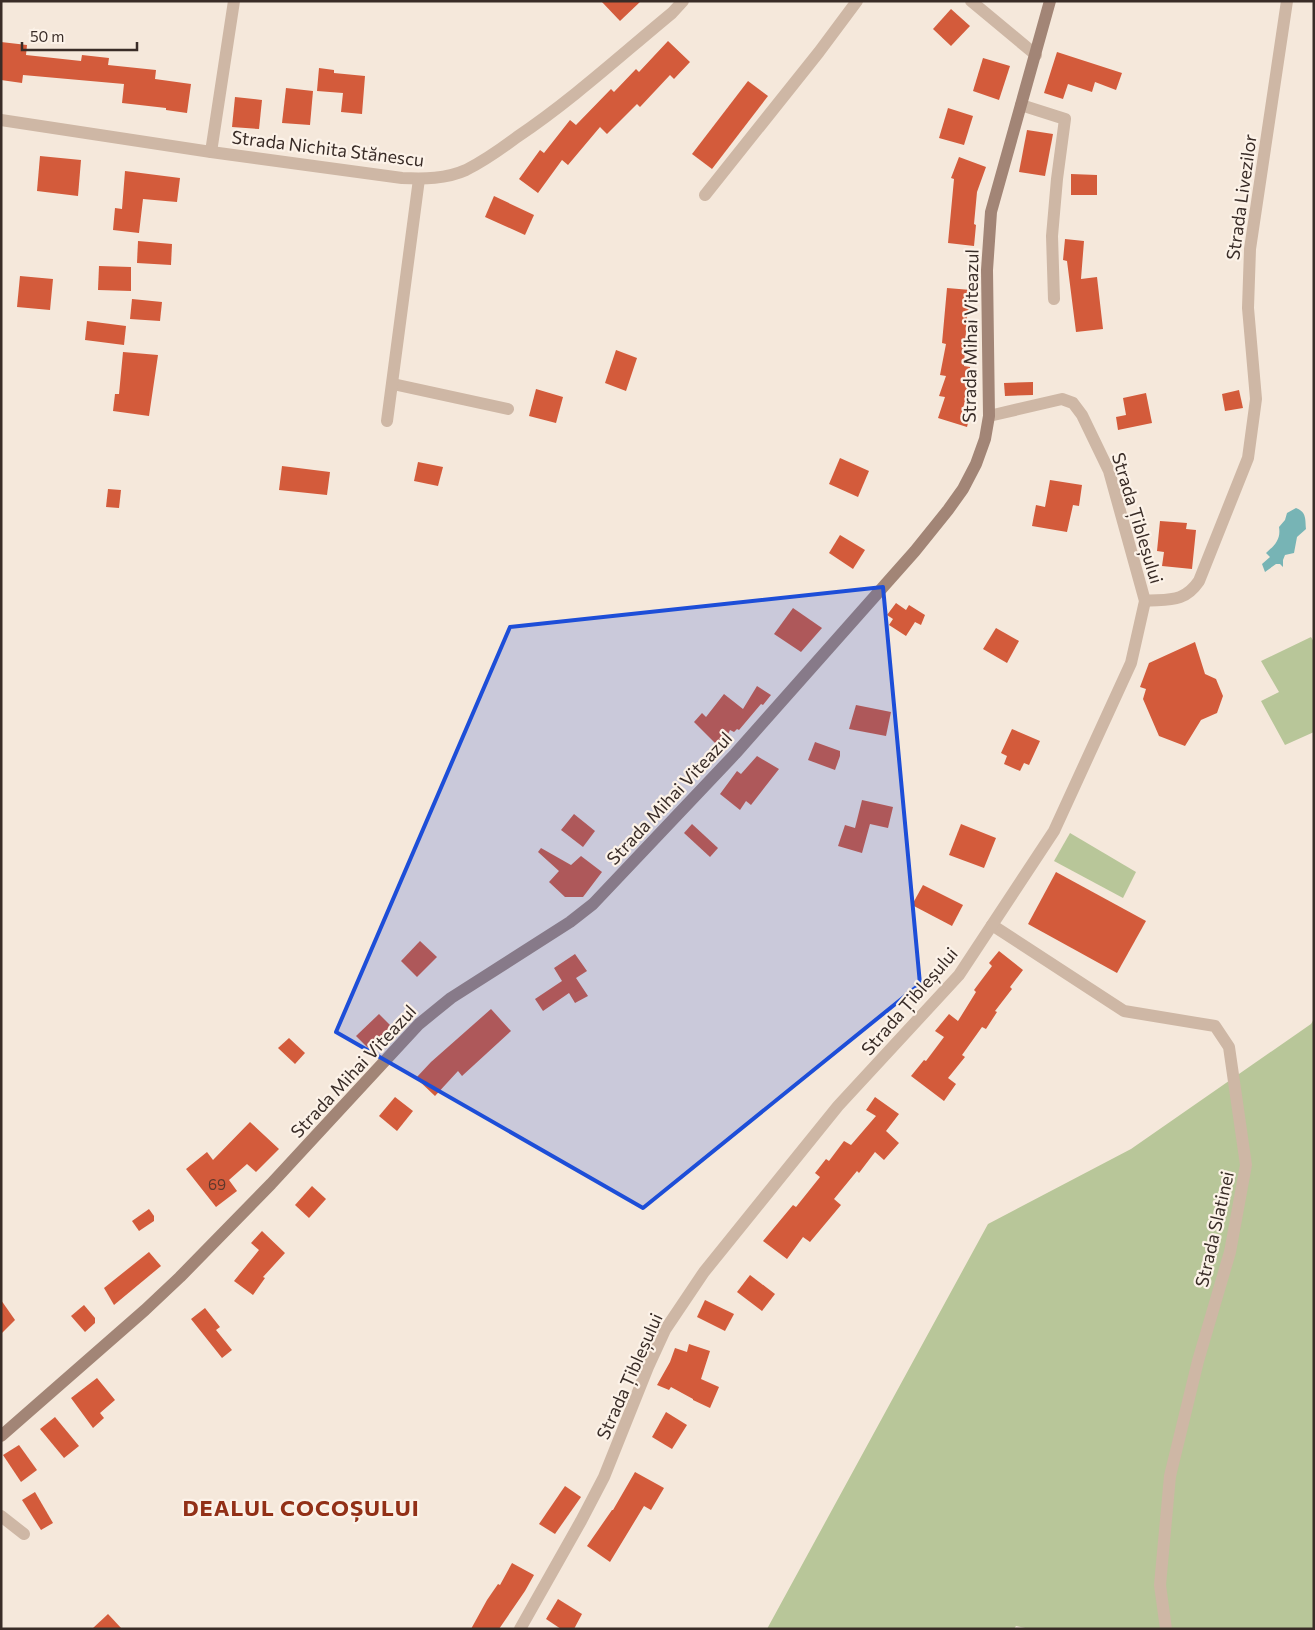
<svg xmlns="http://www.w3.org/2000/svg" width="1315" height="1630" viewBox="0 0 1315 1630" font-family="Commissioner,sans-serif">
	<style>
		.green { fill: #b8c699 }
		.water { fill: #77b4b5 }
		.building { fill: #d35b3b }
		.lines { fill: none; stroke-linecap: round; stroke-linejoin: round }
		.street { stroke: #ceb7a5; stroke-width: 12 }
		.secondary { stroke: #a28576; stroke-width: 12 }
		.marked { fill: #1d4ed8; fill-opacity: 0.2; stroke: #1d4ed8; stroke-width: 4; stroke-linejoin: round }
		.labels { text-anchor: middle; dominant-baseline: central; stroke-width: 4.5; stroke-linejoin: round; paint-order: stroke }
		.number-label { font-size: 15px; fill: #60382c }
		.street-label { font-size: 18px; fill: #392c27; stroke: #fcf2e8 }
		.district-label { font-size: 22px; font-weight: bold; letter-spacing: 1px; fill: #923017; stroke: #fcf2e8 }
	</style>
	<rect width="100%" height="100%" fill="#f5e8db"/>
	<!-- green -->
	<g class="green">
		<path d="M1311 637 1314 642V732L1285 745 1261 701 1279 692 1261 661Z"/>
		<path d="M1070 833 1136 872 1123 898 1054 861Z"/>
		<path d="M1314 1019V1629H1030L1016 1626 1014 1629H767L988 1224 1131 1149 1311 1024Z"/>
	</g>
	<!-- water -->
	<path class="water" d="M1296 508C1307 512 1305 520 1306 529L1297 537 1294 553 1285 555 1283 560V567L1280 564H1276L1265 572 1262 564 1270 557 1266 553C1275 545 1281 539 1279 527L1285 520 1287 513Z"/>
	<!-- building -->
	<g class="building">
		<path d="M601 1H641L620 21Z"/>
		<path d="M951 9 970 26 951 46 933 29Z"/>
		<path d="M668 41 690 62 674 79 670 75 640 107 637 104 607 134 600 127 568 165 562 160 538 193 519 179 540 150 544 153 570 120 576 125 611 89 614 92 636 69 639 72Z"/>
		<path d="M1 42 27 45 26 55 81 61 82 55 109 58 108 65 156 70 155 79 191 84 187 113 166 110V108L122 103 124 84 23 75 22 83 1 80Z"/>
		<path d="M1057 52 1122 73 1116 90 1095 82 1092 92 1068 84 1063 99 1044 93Z"/>
		<path d="M983 58 1010 66 999 100 973 91Z"/>
		<path d="M319 68 334 70V73L365 76 362 114 341 112 343 93 317 91Z"/>
		<path d="M748 81 768 96 712 169 692 154Z"/>
		<path d="M286 88 313 91 310 125 282 123Z"/>
		<path d="M235 97 262 100 259 129 232 127Z"/>
		<path d="M948 108 973 116 964 145 939 138Z"/>
		<path d="M1027 130 1053 134 1045 176 1019 172Z"/>
		<path d="M40 156 81 160 78 196 37 191Z"/>
		<path d="M959 157 986 167 977 192 974 224 976 225 974 246 948 243 954 179 951 178Z"/>
		<path d="M125 171 180 178 177 202 143 199 139 233 113 230 115 208 122 209Z"/>
		<path d="M1071 174 1097 175V195H1071Z"/>
		<path d="M494 196 534 215 525 235 485 217Z"/>
		<path d="M1065 239 1084 241 1081 279 1097 277 1103 329 1076 332 1067 261 1063 260Z"/>
		<path d="M138 241 172 244 171 265 137 263Z"/>
		<path d="M99 266 131 267V291L98 290Z"/>
		<path d="M20 276 53 279 50 310 17 307Z"/>
		<path d="M947 288 971 290 969 313H967L964 366 970 367V386L963 408 971 411 967 427 938 418 945 397 939 396 946 376 940 375 946 344 942 343Z"/>
		<path d="M132 299 162 302 160 321 130 319Z"/>
		<path d="M87 321 126 326 124 345 85 340Z"/>
		<path d="M616 350 637 358 626 391 605 383Z"/>
		<path d="M123 352 158 355 149 416 113 411 115 394H119Z"/>
		<path d="M1033 382V395L1005 396 1004 383Z"/>
		<path d="M536 389 563 397 556 423 529 416Z"/>
		<path d="M1239 390 1243 408 1225 411 1222 394Z"/>
		<path d="M1146 393 1152 423 1118 430 1116 417 1126 415 1123 398Z"/>
		<path d="M840 458 869 471 858 497 829 484Z"/>
		<path d="M418 462 443 467 438 486 414 481Z"/>
		<path d="M282 466 330 472 327 495 279 490Z"/>
		<path d="M1050 480 1082 485 1079 506 1073 505 1067 532 1032 526 1036 505 1045 507Z"/>
		<path d="M108 489 121 490 119 508 106 507Z"/>
		<path d="M1160 521 1187 523 1186 529 1196 530 1192 569 1162 566 1164 552 1157 551Z"/>
		<path d="M840 535 865 550 853 569 829 553Z"/>
		<path d="M896 603 906 610 909 605 925 615 921 625 915 622 906 636 889 625 893 619 887 615Z"/>
		<path d="M793 608 822 628 801 652 774 634Z"/>
		<path d="M996 628 1019 641 1007 663 983 649Z"/>
		<path d="M1195 642 1205 674 1216 679 1223 696 1217 713 1201 720 1185 746 1159 736 1143 699 1146 689 1140 687 1149 663Z"/>
		<path d="M757 686 771 695 763 705 761 704 739 730 737 729 734 732 730 730 721 749 694 722 702 713 706 717 724 694 743 709Z"/>
		<path d="M856 705 891 712 886 736 849 729Z"/>
		<path d="M1012 729 1040 741 1029 765 1024 763 1020 771 1004 764 1007 756 1001 753Z"/>
		<path d="M815 742 840 751V756L835 770 808 760Z"/>
		<path d="M757 756 779 769 751 805 746 801 740 810 720 794 737 771 741 774Z"/>
		<path d="M862 800 893 807 888 828 870 824 862 853 838 846 845 825 855 828Z"/>
		<path d="M574 814 595 831 583 847 561 830Z"/>
		<path d="M692 824 718 848 710 857 684 833Z"/>
		<path d="M961 824 996 838 984 868 949 855Z"/>
		<path d="M541 848 571 865 581 856 602 872 583 897H565L549 882 559 871 538 852Z"/>
		<path d="M1056 872 1146 921 1117 973 1028 924Z"/>
		<path d="M923 885 963 905 952 926 912 905Z"/>
		<path d="M420 941 437 957 417 977 401 961Z"/>
		<path d="M999 951 1023 970 1010 987 1012 989 995 1011 997 1012 986 1029 982 1027 962 1055 965 1057 948 1078 956 1084 944 1101 911 1076 924 1060 926 1061 944 1037 935 1031 949 1014 958 1021 976 992 974 990 992 966 989 963Z"/>
		<path d="M575 954 587 971 576 978 588 996 575 1003 569 993 543 1011 535 999 562 981 554 968Z"/>
		<path d="M491 1009 511 1031 462 1076 458 1071 435 1096 416 1078 431 1062Z"/>
		<path d="M379 1014 392 1027 371 1051 356 1036Z"/>
		<path d="M289 1038 305 1053 295 1064 278 1048Z"/>
		<path d="M395 1097 413 1111 397 1131 379 1116Z"/>
		<path d="M875 1097 899 1114 886 1131 899 1143 884 1160 875 1152 859 1173 857 1171 834 1199 841 1205 810 1242 803 1237 787 1259 763 1241 793 1205 796 1207 820 1177 815 1173 826 1159 829 1161 844 1141 851 1145 876 1116 866 1110Z"/>
		<path d="M250 1122 279 1149 256 1172 247 1164 229 1180 237 1191 216 1207 186 1169 207 1152 213 1160Z"/>
		<path d="M312 1186 326 1199 309 1218 295 1205Z"/>
		<path d="M149 1209 154 1216V1221L139 1231 132 1221Z"/>
		<path d="M262 1231 285 1253 263 1277 265 1278 253 1295 234 1281 259 1250 251 1243Z"/>
		<path d="M149 1252 161 1266 114 1305 104 1288Z"/>
		<path d="M750 1275 775 1294 762 1311 737 1292Z"/>
		<path d="M1 1300 15 1320 1 1334Z"/>
		<path d="M705 1300 734 1314 725 1331 697 1317Z"/>
		<path d="M84 1305 95 1318V1323L85 1332 71 1316Z"/>
		<path d="M205 1308 220 1327 216 1330 232 1350 222 1358 191 1319Z"/>
		<path d="M689 1344 710 1351 701 1379 719 1387 710 1408 693 1400V1399L671 1387 669 1390 657 1385 670 1362 675 1348 687 1352Z"/>
		<path d="M97 1378 115 1400 100 1413 104 1418 93 1428 71 1398Z"/>
		<path d="M666 1412 687 1425 672 1449 652 1437Z"/>
		<path d="M55 1417 79 1446 64 1458 40 1429Z"/>
		<path d="M19 1445 37 1470 21 1482 3 1455Z"/>
		<path d="M635 1472 664 1488 651 1510 644 1506 610 1562 587 1546 612 1510H613Z"/>
		<path d="M565 1486 581 1497 555 1534 539 1524Z"/>
		<path d="M35 1492 53 1523 41 1530 22 1500Z"/>
		<path d="M512 1563 534 1575 525 1591 499 1629H471L487 1600 498 1584 500 1585Z"/>
		<path d="M558 1599 582 1614 574 1629H561L546 1619Z"/>
		<path d="M108 1614 122 1629H92Z"/>
	</g>
	<g class="lines">
		<!-- street -->
		<g class="street">
			<path d="M971 1 1036 55"/>
			<path d="M1021 105 1065 119 1057 179 1052 236 1054 299"/>
			<path d="M1 120 211 152 402 178C424 179 446 179 466 170 484 161 501 149 517 137 572 100 621 55 672 13L683 1"/>
			<path d="M211 152 234 1"/>
			<path d="M705 195 819 52 857 1"/>
			<path d="M393 384 508 409"/>
			<path d="M387 421 419 179"/>
			<path d="M1145 601C1169 599 1184 603 1199 581L1248 458 1256 399 1248 308 1250 249 1287 1"/>
			<path d="M992 925 1124 1011 1215 1026 1229 1047 1246 1165 1230 1252 1198 1361 1170 1476 1160 1585 1166 1629"/>
			<path d="M1 1516 24 1534"/>
			<path d="M520 1629 581 1521 604 1477 648 1367 665 1330 704 1272 838 1106 959 975 1054 831 1131 663 1145 601 1109 471 1082 415 1073 403 1062 399 989 416"/>
		</g>
		<!-- secondary -->
		<path class="secondary" d="M1 1436 145 1310 180 1277 271 1184 419 1024 451 998 570 922 593 904 735 754 915 551 948 510 963 489 976 464 985 439 989 416 987 270 991 212 1050 1"/>
	</g>
	<!-- marked area -->
	<path class="marked" d="M883 587 920 984 643 1208 336 1032 510 627Z"/>
	<g class="labels">
		<!-- number labels -->
		<g class="number-label">
			<text x="217" y="1184">69</text>
		</g>
		<!-- street labels -->
		<g class="street-label">
			<text transform="translate(328 148) rotate(7)">Strada Nichita Stănescu</text>
			<text transform="translate(1241 197) rotate(-82)">Strada Livezilor</text>
			<text transform="translate(970 336) rotate(-89)">Strada Mihai Viteazul</text>
			<text transform="translate(1138 518) rotate(73)">Strada Țibleșului</text>
			<text transform="translate(669 798) rotate(-47)">Strada Mihai Viteazul</text>
			<text transform="translate(909 1001) rotate(-49)">Strada Țibleșului</text>
			<text transform="translate(353 1071) rotate(-47)">Strada Mihai Viteazul</text>
			<text transform="translate(1214 1229) rotate(-77)">Strada Slatinei</text>
			<text transform="translate(629 1376) rotate(-66)">Strada Țibleșului</text>
		</g>
		<!-- district labels -->
		<g class="district-label">
			<text x="301" y="1507">DEALUL COCOȘULUI</text>
		</g>
	</g>
	<!-- border -->
	<rect width="1315" height="1630" fill="none" stroke="#392c27" stroke-width="5"/>
	<!-- scale -->
	<path d="M22 42v8h115v-8" fill="none" stroke="#392c27" stroke-width="2.5"/>
	<text x="30" y="42" font-size="15" fill="#392c27" stroke="#fcf2e8" stroke-width="4" paint-order="stroke">50 m</text>
</svg>
